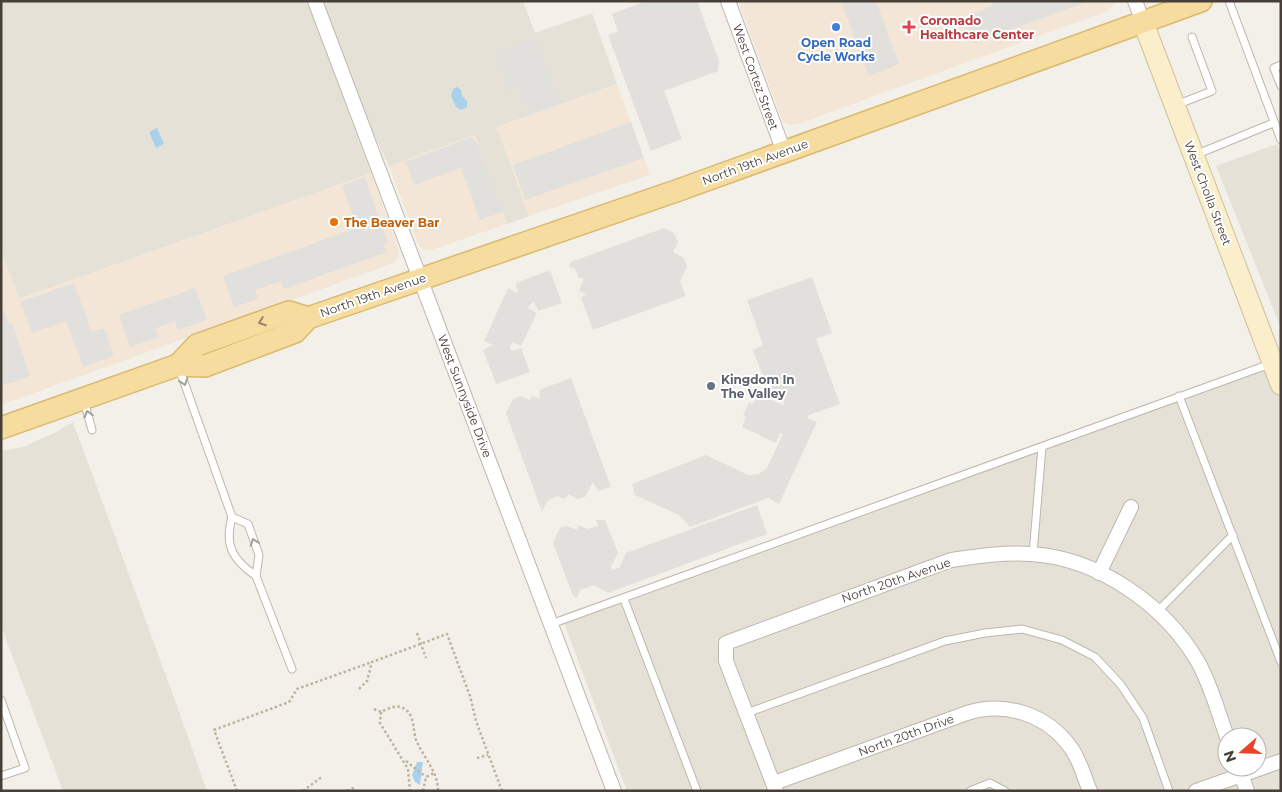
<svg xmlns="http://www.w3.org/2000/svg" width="1282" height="792" viewBox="0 0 1282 792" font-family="Montserrat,sans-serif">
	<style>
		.residential { fill: #e6e1d7; fill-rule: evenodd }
		.commercial { fill: #f3e6d6 }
		.parking { fill: #e2e0dd }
		.water { fill: #aad1eb }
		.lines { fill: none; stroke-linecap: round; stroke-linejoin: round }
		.lane-casing { stroke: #beb7ac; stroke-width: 9 }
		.street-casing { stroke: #beb7ac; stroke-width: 16 }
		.secondary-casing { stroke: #cfc19c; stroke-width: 22 }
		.primary-casing { stroke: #dab96f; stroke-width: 24 }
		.path { stroke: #beb39e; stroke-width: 2.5; stroke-dasharray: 2.5 2.5; stroke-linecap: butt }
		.lane { stroke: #fff; stroke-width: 7 }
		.street { stroke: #fff; stroke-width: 14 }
		.secondary { stroke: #faeecb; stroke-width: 20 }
		.primary { stroke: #f6dc9e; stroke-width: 21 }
		.oneway { stroke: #958666 }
		.oneway2 { stroke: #a2a09c }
		.shop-dot { fill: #3f7fe0; stroke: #fff; stroke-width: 2 }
		.health-dot { fill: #e0444e; stroke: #fff; stroke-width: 2 }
		.food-dot { fill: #e8710a; stroke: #fff; stroke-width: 2 }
		.worship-dot { fill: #6b7280; stroke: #fff; stroke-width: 2 }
		.labels { text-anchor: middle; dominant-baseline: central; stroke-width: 4; stroke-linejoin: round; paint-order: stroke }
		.health-label { font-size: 12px; font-weight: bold; fill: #be3a42; stroke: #fff; text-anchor: start }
		.shop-label { font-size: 12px; font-weight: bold; fill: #366cbe; stroke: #fff }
		.street-label { font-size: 12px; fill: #464038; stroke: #fff }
		.food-label { font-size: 12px; font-weight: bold; fill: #c56008; stroke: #fff; text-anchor: start }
		.worship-label { font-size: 12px; font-weight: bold; fill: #5b616d; stroke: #fff; text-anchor: start }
	</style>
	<rect width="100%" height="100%" fill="#f3f0e9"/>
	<!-- residential -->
	<g class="residential">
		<path d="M1 1H308L371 173 19 299 1 251Z"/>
		<path d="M322 1H523L535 33 592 13 617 84 497 127 529 216 507 224 475 135 389 166 361 107Z"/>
		<path d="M1277 144 1281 154V328L1216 166Z"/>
		<path d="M1281 356V791H627L561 615ZM1227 737H1257V767H1227Z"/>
		<path d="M73 422 177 706 207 791H63L1 626V451L23 447 56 432Z"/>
	</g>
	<!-- commercial -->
	<g class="commercial">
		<path d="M738 1H1117L1108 11 795 125 787 124 782 120Z"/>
		<path d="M617 84 650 175 529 216 497 127Z"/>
		<path d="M475 135 507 224 431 250H424L419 246 389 166Z"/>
		<path d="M371 173 399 251 398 258 394 263 1 405V251L19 299Z"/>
	</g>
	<!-- parking -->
	<g class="parking">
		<path d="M646 1H697L719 61 718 71 664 91 682 139 651 151 608 35 618 31 612 14Z"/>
		<path d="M841 1H876L899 64 869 76Z"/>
		<path d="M992 1H1089L974 43 965 17 993 6Z"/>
		<path d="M536 37 560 104 530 115 519 87 508 91 494 52Z"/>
		<path d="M631 122 644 158 525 200 513 165Z"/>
		<path d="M471 137 478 144 503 212 480 220 461 168 414 185 406 162Z"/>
		<path d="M365 177 388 243 384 244 387 252 284 289 281 281 255 290 258 299 234 307 223 276 362 226 366 234 368 229 365 222 356 225 342 186Z"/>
		<path d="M664 228 674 233 678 242 673 252 684 258 687 267 680 281 686 296 593 330 581 298 586 294 579 291 584 278H579L576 270 569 266 571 262Z"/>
		<path d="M550 270 562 303 538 311 534 302 530 304 528 308 537 313 521 346 512 342 510 348 512 351 521 348 530 372 496 384 483 350 493 345 484 341 508 288 518 293 516 283Z"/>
		<path d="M812 277 832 333 816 339 840 404 809 415 807 418 817 422 779 504 768 498 690 527 679 515 635 495 632 484 706 455 748 475 759 474 767 468 783 434 780 433 776 443 742 427 746 417 743 415 749 402 753 404 758 394 785 406 779 390 769 393 753 350 763 345 747 300Z"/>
		<path d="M74 283 92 332 104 328 114 356 83 367 66 321 32 333 20 302Z"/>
		<path d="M195 288 207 320 178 330 175 321 156 328 159 337 130 347 119 315Z"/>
		<path d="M4 310 9 324 12 323 30 376 1 386V311Z"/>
		<path d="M571 378 611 487 598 491 593 482 585 497 578 499 568 494 565 499 557 496 548 500 542 512 506 413 513 399 520 396 530 400 532 396 540 399 539 390Z"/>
		<path d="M757 505 767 534 608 593 594 585 580 590 577 598 573 596 553 543 560 528 567 526 577 530 578 525 588 529 598 526 596 520H605L618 553 611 567 612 570 619 568 626 553Z"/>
	</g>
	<!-- water -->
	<g class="water">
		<path d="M457 87 461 90 462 96 467 101V107L461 110 456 107 451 96 453 89Z"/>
		<path d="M157 128 164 144 156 148 149 132Z"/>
		<path d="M417 762H423L420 785 415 782 412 775Z"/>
	</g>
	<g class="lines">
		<defs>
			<g id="lane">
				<path d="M1229 1 1281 140"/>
				<path d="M1281 65 1274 68 1281 86"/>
				<path d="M1176 105 1212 91 1192 37"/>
				<path d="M1195 155 1271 124"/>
				<path d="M179 368 232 517C224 546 233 560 256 576"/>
				<path d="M1179 396 1281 662"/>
				<path d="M84 401 92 430"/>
				<path d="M232 517 248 524 259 555 256 576 292 669"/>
				<path d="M1033 554 1042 447"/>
				<path d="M624 599 697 791"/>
				<path d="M1157 612 1233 535"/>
				<path d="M551 624 1270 364"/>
				<path d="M1 700 25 768 1 776"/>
				<path d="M747 713 945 641 985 633 1022 629 1062 640 1095 657 1121 685 1143 718 1169 791"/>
				<path d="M970 791 990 783 1005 791"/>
			</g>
			<g id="street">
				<path d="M315 1 614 791"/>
				<path d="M728 1 784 152"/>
				<path d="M1135 1 1143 22"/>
				<path d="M1099 573 1131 507"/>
				<path d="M1239 768 1247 791"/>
				<path d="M774 783 967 713C1005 701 1047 714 1071 748 1080 760 1084 777 1090 791"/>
				<path d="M776 791 726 661V643L951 560C978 556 1004 552 1031 554 1098 558 1165 605 1198 662 1211 685 1218 712 1227 737"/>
				<path d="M1196 791 1281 761"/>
			</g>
			<path id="secondary" d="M1143 22 1281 385"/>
			<g id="primary">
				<path d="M178 365 197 345 289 312 308 318"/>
				<path d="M1 428 178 365 205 366 295 332 308 318 676 191 1201 1"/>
			</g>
		</defs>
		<!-- lane casing -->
		<use href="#lane" class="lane-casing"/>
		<!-- street casing -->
		<use href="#street" class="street-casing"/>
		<!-- secondary casing -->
		<use href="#secondary" class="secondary-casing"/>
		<!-- primary casing -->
		<use href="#primary" class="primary-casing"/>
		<!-- path -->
		<g class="path">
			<path d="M417 633 426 658"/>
			<path d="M359 689 367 681 372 662 447 634 470 696 476 721 502 791"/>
			<path d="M374 709 381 712C387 709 396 704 403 708 416 714 412 732 417 742 424 758 438 772 438 791"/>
			<path d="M381 712 380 723 408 769 410 791"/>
			<path d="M477 758 488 755"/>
			<path d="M406 761 426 777"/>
			<path d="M237 791 214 730 289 702 297 689 372 662"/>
			<path d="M303 791 323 776"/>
			<path d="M347 791 356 787"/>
			<path d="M423 791 426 777 434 773"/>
		</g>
		<!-- lane -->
		<use href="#lane" class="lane"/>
		<!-- street -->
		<use href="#street" class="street"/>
		<!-- secondary -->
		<use href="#secondary" class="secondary"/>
		<!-- primary -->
		<use href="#primary" class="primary"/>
	</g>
	<!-- one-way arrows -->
	<defs><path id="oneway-chevron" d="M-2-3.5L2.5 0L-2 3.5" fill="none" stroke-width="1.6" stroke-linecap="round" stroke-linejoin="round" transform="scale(1.25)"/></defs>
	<use class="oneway" href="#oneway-chevron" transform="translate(262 322) rotate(160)"/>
	<g class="oneway2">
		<use href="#oneway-chevron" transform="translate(184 382) rotate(71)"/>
		<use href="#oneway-chevron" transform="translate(88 414) rotate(-105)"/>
		<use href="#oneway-chevron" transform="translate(254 542) rotate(-110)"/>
	</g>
	<!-- markers -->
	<circle class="shop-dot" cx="836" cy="27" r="5"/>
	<path class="health-dot" d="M906.5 19.5h5v5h5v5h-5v5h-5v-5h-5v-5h5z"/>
	<circle class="food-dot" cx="334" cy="222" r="5"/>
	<circle class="worship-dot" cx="711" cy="386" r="5"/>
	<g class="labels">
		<!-- health labels -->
		<g class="health-label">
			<text x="920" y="20">Coronado<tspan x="920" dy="14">Healthcare Center</tspan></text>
		</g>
		<!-- shop labels -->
		<g class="shop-label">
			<text x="836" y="42">Open Road<tspan x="836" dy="14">Cycle Works</tspan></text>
		</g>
		<!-- street labels -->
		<g class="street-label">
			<text transform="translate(756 77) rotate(70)">West Cortez Street</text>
			<text transform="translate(755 162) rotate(-20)">North 19th Avenue</text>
			<text transform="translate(1208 193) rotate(69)">West Cholla Street</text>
			<text transform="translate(373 295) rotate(-19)">North 19th Avenue</text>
			<text transform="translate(465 396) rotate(69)">West Sunnyside Drive</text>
			<text transform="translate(896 580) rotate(-19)">North 20th Avenue</text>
			<text transform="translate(906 735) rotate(-20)">North 20th Drive</text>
		</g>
		<!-- food labels -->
		<g class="food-label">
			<text x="344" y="222">The Beaver Bar</text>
		</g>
		<!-- worship labels -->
		<g class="worship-label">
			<text x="721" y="379">Kingdom In<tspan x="721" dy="14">The Valley</tspan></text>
		</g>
	</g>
	<!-- border -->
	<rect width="1282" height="792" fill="none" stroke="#464038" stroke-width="5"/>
	<!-- north arrow -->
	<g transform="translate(1242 752) rotate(250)"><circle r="24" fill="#ffffff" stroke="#b5b3af"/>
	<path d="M0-4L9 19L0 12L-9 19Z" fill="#e9442a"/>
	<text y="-8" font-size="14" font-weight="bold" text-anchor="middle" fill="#464038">N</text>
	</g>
</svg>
